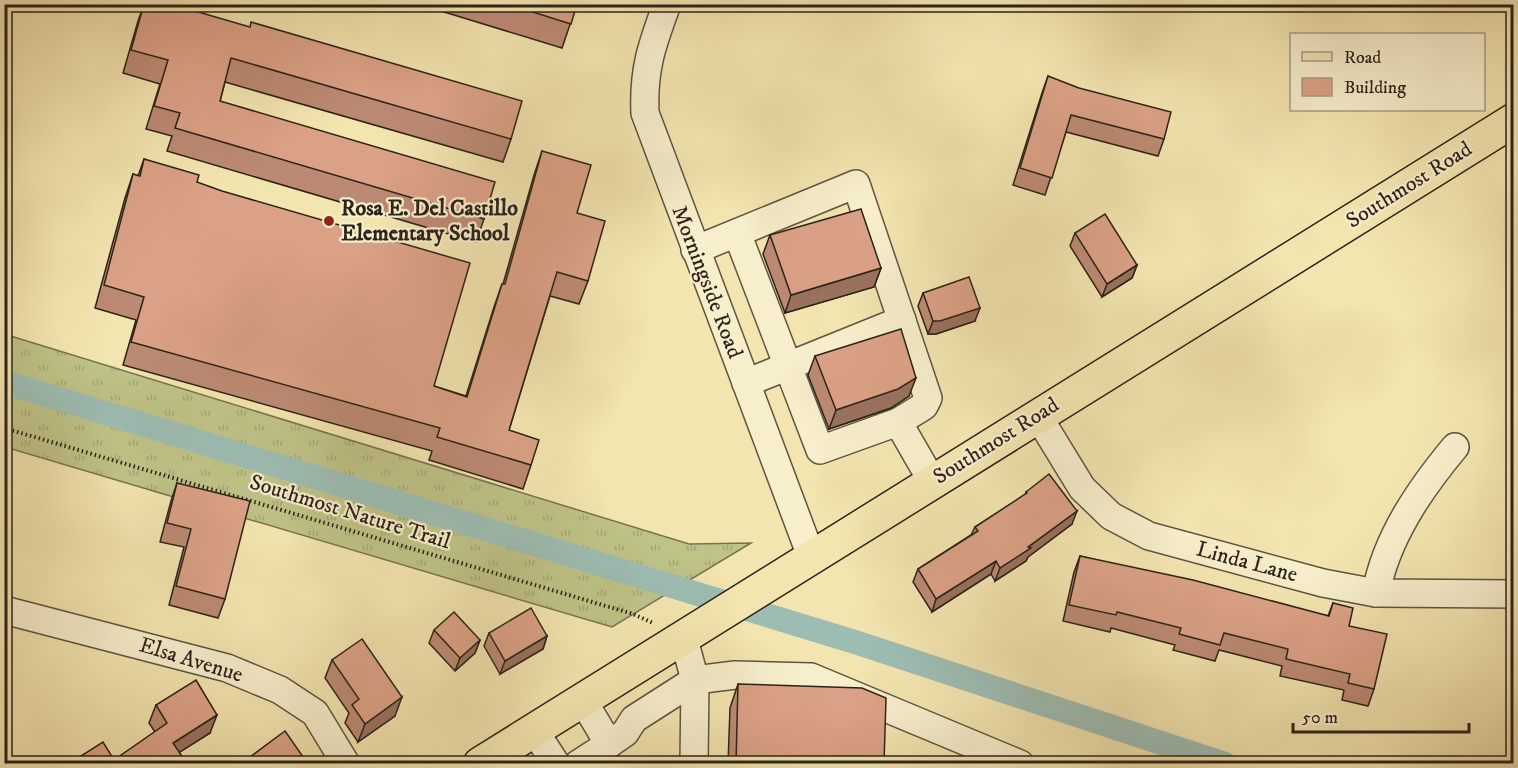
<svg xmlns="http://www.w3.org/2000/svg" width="1518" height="768" viewBox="0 0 1518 768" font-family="'IM FELL DW Pica',serif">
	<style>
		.grass { fill: url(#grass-tufts); stroke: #767350; stroke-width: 1.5 }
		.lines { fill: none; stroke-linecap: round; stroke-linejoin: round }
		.canal { stroke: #9dbdb3; stroke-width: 24 }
		.minor-casing { stroke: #5e543f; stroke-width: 30 }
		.major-casing { stroke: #2c2319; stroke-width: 36 }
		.path { stroke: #2c2319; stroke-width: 4; stroke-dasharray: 1.5 3; stroke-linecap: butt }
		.minor { stroke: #f7eecc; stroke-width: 27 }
		.major { stroke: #f3e5b0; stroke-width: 33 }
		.wall { fill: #bc8a73; stroke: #2c2319; stroke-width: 1.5 }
		.shaded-wall { fill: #99715e; stroke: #2c2319; stroke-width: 1.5 }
		.building { fill: #dba186; stroke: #2c2319; stroke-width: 1.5 }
		.poi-dot { fill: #8f2418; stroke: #f7eecc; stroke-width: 2 }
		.labels { text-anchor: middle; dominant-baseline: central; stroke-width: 4.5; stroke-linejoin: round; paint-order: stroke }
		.street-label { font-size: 22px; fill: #2c2319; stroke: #f7eecc }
		.poi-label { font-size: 22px; font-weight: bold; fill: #2c2319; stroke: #f7eecc; text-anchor: start }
	</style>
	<defs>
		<pattern id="grass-tufts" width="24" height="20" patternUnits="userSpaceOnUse" patternTransform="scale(1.5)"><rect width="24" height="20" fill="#bfc388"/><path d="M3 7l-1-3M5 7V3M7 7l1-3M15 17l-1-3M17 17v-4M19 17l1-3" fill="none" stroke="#a4a775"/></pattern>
	</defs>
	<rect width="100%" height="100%" fill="#f3e5b0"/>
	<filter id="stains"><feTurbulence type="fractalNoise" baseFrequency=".00333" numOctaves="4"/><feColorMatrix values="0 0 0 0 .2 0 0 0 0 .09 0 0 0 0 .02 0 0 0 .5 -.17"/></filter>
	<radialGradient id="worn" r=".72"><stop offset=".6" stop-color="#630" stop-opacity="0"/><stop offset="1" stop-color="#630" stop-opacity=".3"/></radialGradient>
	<!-- grass -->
	<path class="grass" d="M4 334 689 544 751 543 612 627 5 447Z"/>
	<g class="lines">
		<!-- canal -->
		<path class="canal" d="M4 382 858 643 1225 764"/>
		<defs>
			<g id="minor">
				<path d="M667 4C652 45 643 69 645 113L811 556"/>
				<path d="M737 233 820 450 898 422"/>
				<path d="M695 250 856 184 928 398 924 406 898 422 932 481"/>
				<path d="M746 383 902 320"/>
				<path d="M1038 416 1082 488 1111 516 1149 536 1323 583 1376 593 1514 594"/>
				<path d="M1376 593C1386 538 1420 489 1455 447"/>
				<path d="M4 610 227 668 280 690 315 713 346 764"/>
				<path d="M683 636 695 680 694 764"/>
				<path d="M534 730 556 764"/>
				<path d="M609 744 625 733 634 719 695 680 735 675 811 677 1020 764"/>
				<path d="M578 764 609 744 582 699"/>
			</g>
			<path id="major" d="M480 764 1514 120"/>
		</defs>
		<!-- minor casing -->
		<use href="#minor" class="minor-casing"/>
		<!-- major casing -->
		<use href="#major" class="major-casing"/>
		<!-- path -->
		<path class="path" d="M4 428 633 614 653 623"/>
		<!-- minor -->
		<use href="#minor" class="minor"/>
		<!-- major -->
		<use href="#major" class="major"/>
	</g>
	<!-- wall -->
	<g class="wall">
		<path d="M144 4H170L511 139 503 162 225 82 220 101 484 219 476 242 167 151 172 136 146 129 160 84 123 73 138 21Z"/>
		<path d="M418 4H577L562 48Z"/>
		<path d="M1048 76 1164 139 1158 156 1066 132 1045 195 1013 185 1042 93Z"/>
		<path d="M542 151 577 213 588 281 579 304 550 296 509 430 531 465 523 489 429 460 432 451 123 365 136 320 95 308 125 198 133 174 138 176 144 159 197 182 434 386 466 396 494 307 502 284H503L534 175Z"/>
		<path d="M1075 233 1137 265 1132 278 1102 297 1070 246Z"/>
		<path d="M770 235 881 268 874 287 785 313 763 254Z"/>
		<path d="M923 293 975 321 936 334H928L918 306Z"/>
		<path d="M815 356 909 396 891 408 829 429 808 375Z"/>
		<path d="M177 483 225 599 218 618 169 605 184 547 160 542 171 501Z"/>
		<path d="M1026 492 1072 524 1028 557 1026 561 995 581 991 574 932 612 913 582 918 569 971 535 975 527 1025 495Z"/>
		<path d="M1080 556 1328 616 1333 603 1349 626 1374 689 1368 706 1342 700 1344 690 1280 676 1282 666 1219 650 1215 661 1173 650 1175 645 1111 628 1110 632 1063 621 1074 572Z"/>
		<path d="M434 630 480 640 475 653 455 671 429 643Z"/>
		<path d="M489 633 547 636 543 649 500 674 484 646Z"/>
		<path d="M332 660 395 716 358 742 345 723 349 713 325 678Z"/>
		<path d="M738 684 884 764H728L730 708Z"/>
		<path d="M156 705 210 733 179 752 187 764H70L114 760 155 732 149 723Z"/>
		<path d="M250 757 308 764H247Z"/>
	</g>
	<!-- shaded-wall -->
	<g class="shaded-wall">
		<path d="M1137 265 1132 278 1102 297 1107 284Z"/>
		<path d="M881 268 874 287 785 313 791 295Z"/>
		<path d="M980 308 975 321 936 334H928L933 321Z"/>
		<path d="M916 378 909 396 891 408 829 429 836 410Z"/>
		<path d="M1077 511 1072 524 1028 557 1026 561 995 581 1000 568Z"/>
		<path d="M996 561 991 574 932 612 936 599Z"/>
		<path d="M547 636 543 649 500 674 505 661Z"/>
		<path d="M480 640 475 653 455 671 460 658Z"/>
		<path d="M402 697 395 716 358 742 365 724Z"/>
		<path d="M217 715 210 733 166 761 173 743Z"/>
	</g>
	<!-- building -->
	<g class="building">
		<path d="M144 4H171L250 27 251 22 522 101 511 139 231 58 220 101 495 182 484 219 175 128 180 113 154 106 168 60 131 50Z"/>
		<path d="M507 4H577L571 24Z"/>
		<path d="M1048 76 1079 88 1171 112 1164 139 1071 115 1052 178 1020 168Z"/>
		<path d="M542 151 591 165 577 213 605 221 588 281 557 272 509 430 539 440 531 465 437 437 440 428 131 342 144 297 104 285 133 174 140 176 144 159 199 175 197 182 222 191 470 263 434 386 467 397 502 284H505Z"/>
		<path d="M861 209 881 268 791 295 770 235Z"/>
		<path d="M1105 214 1137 265 1107 284 1075 233Z"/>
		<path d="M969 277 980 308 940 321H933L923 293Z"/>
		<path d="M901 329 916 378 898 389 836 410 815 356Z"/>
		<path d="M1049 474 1077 511 1028 547 1031 548 1000 568 996 561 936 599 918 569 978 531 975 527 1027 493 1026 492Z"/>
		<path d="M177 483 250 501 225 599 176 586 191 529 167 523Z"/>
		<path d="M1080 556 1193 580 1329 616 1333 603 1353 608 1349 626 1387 634 1374 689 1348 683 1350 674 1286 659 1288 649 1224 633 1220 645 1179 634 1181 628 1117 612 1116 615 1069 605Z"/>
		<path d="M531 608 547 636 505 661 489 633Z"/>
		<path d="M454 612 480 640 460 658 434 630Z"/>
		<path d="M362 639 402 697 365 724 352 705 359 699 332 660Z"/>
		<path d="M196 680 217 715 173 743 187 764H71L70 763 103 742 114 760 167 723 156 705Z"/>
		<path d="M738 684 862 688 886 698 884 764H736Z"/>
		<path d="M285 731 308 764H254L250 757Z"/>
	</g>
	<!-- markers -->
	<circle class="poi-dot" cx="329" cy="221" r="6"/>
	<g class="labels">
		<!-- street labels -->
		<g class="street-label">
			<text transform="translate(1409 185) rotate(-32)">Southmost Road</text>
			<text transform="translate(707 282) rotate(69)">Morningside Road</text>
			<text transform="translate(996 441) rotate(-32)">Southmost Road</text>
			<text transform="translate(350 512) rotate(17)">Southmost Nature Trail</text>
			<text transform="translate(1247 562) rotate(15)">Linda Lane</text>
			<text transform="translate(191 660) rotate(17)">Elsa Avenue</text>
		</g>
		<!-- poi labels -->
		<g class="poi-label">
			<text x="341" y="208">Rosa E. Del Castillo<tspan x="341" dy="25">Elementary School</tspan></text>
		</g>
	</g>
	<!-- margin -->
	<rect width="1518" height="768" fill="none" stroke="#f3e5b0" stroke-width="24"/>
	<rect x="6" y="6" width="1506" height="756" fill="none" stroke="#2c2319" stroke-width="3"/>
	<rect x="12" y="12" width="1494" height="744" fill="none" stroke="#2c2319" stroke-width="1.5"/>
	<!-- legend -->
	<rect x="1290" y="33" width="195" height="78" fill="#f7eecc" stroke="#a69d84" stroke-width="1.5"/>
	<rect x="1302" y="52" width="30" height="9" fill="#f3e5b0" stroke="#a69d84" stroke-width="1.5"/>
	<text x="1344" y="63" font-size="18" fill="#2c2319">Road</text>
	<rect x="1302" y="78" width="30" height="18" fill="#dba186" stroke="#a69d84" stroke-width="1.5"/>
	<text x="1344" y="93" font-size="18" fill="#2c2319">Building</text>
	<!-- scale -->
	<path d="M1293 723v9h176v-9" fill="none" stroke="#2c2319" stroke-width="3"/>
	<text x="1302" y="723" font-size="18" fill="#2c2319" stroke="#f7eecc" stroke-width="4.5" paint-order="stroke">50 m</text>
	<rect width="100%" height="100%" filter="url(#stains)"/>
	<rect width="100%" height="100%" fill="url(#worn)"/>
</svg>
